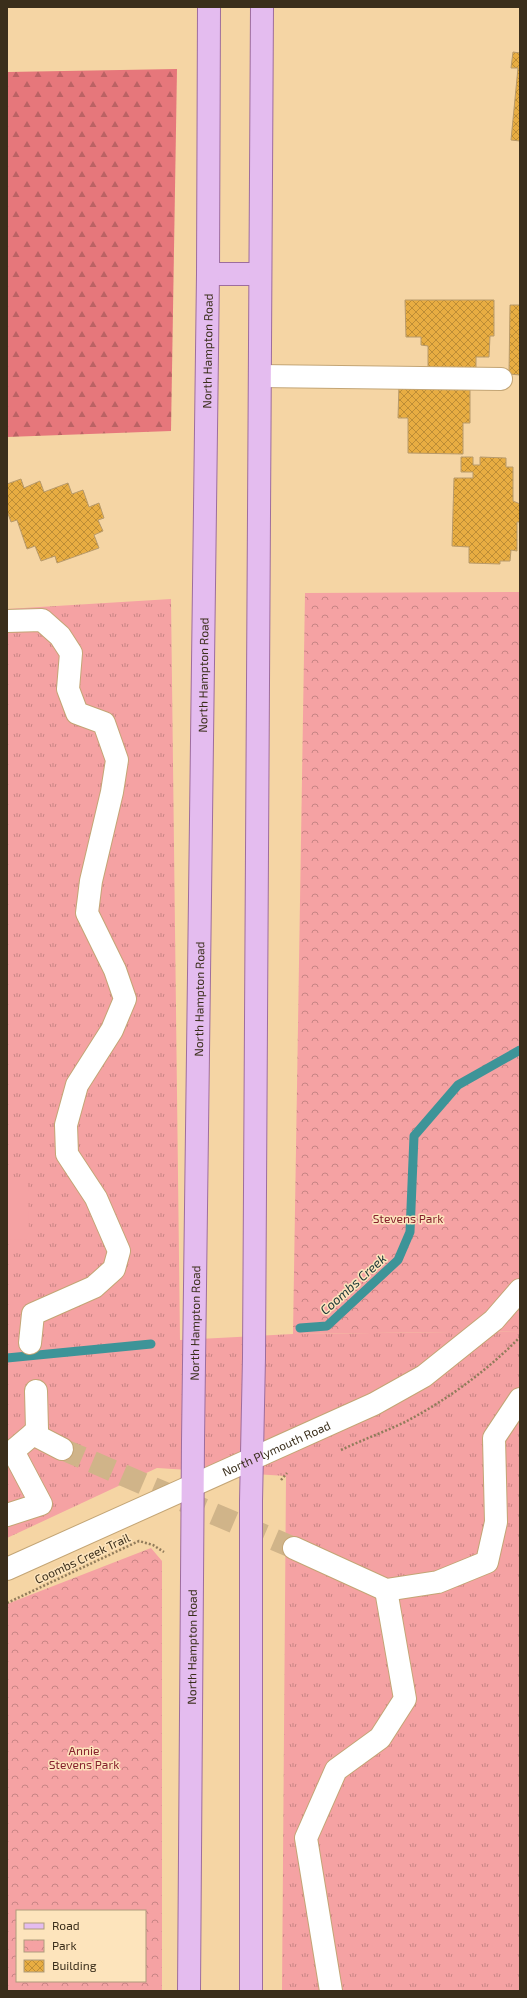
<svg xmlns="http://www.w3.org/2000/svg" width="527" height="1998" viewBox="0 0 527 1998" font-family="'Exo 2',sans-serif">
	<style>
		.grass { fill: url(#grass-tufts) }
		.forest { fill: url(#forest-firs) }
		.park { fill: url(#park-crowns); fill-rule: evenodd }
		.pitch { fill: #f5a2a3 }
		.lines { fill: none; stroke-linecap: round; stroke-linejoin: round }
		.stream { stroke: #3d9498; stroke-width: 9 }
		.building { fill: url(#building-cross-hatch); stroke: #b89a6b }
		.minor-tunnel { stroke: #d0b489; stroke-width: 22; stroke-dasharray: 22 11; stroke-linecap: butt }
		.minor-casing { stroke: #c3a575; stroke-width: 24 }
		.major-casing { stroke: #9d6d9e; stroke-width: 24 }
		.path { stroke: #917c5b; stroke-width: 2.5; stroke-dasharray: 2 2; stroke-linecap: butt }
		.minor { stroke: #fff; stroke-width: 22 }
		.major { stroke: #e4bcef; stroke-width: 22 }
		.labels { text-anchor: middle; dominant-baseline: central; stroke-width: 3; stroke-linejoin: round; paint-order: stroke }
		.street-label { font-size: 12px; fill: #3a2e1b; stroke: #fde4bc }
		.park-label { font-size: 12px; fill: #85212d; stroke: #fde4bc }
		.water-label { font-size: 13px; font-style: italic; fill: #1b3637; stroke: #fde4bc }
	</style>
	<defs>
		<pattern id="grass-tufts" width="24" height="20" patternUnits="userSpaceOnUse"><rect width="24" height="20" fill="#f5a2a3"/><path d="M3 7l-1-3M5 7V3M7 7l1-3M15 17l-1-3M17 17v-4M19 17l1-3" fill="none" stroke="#c78484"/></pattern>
		<pattern id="forest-firs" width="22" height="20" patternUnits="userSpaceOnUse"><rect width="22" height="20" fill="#e6777b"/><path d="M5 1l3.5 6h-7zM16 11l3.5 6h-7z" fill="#bb6264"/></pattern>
		<pattern id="park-crowns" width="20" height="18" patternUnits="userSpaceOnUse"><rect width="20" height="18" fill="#f5a2a3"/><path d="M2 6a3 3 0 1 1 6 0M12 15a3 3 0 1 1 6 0" fill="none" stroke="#c78484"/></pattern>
		<pattern id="building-cross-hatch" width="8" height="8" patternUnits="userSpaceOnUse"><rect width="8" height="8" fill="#e8ad42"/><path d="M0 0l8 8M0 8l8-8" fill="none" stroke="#bd8d36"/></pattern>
	</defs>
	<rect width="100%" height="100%" fill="#f5d5a4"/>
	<!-- grass -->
	<path class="grass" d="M171 599 180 1340 293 1334 520 1331V1991H282L286 1476 157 1468 7 1538V609Z"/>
	<!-- forest -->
	<path class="forest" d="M177 69 171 431 7 437V72Z"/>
	<!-- park -->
	<g class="park">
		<path d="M520 592V1331L293 1334 305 593Z"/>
		<path d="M151 1548 162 1561V1991H7V1604ZM17 1911H145V1981H17Z"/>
	</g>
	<!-- pitch -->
	<path class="pitch" d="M7 1181H28L29 1239 7 1240Z"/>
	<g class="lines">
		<!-- stream -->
		<g class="stream">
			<path d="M300 1328 327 1326 398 1260 410 1232 414 1136 458 1085 520 1050"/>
			<path d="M7 1358 151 1344"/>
		</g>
	</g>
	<!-- building -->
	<g class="building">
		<path d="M513 52 520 53V141L511 140 518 68H511Z"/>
		<path d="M405 300H494V336H490L489 357H476V368H428V346L421 345V337H406Z"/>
		<path d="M510 305H520V375L509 374Z"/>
		<path d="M399 385 470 386V423H463V454L408 453V418H398Z"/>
		<path d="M461 457H473V465H480V457L506 458V467H513V501L520 504V522H517V551L511 550 510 561H500V564L469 563V547L452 546 454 478H473V472H461Z"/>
		<path d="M21 479 24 488 40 481 44 492 68 483 72 494 83 490 89 507 99 503 104 518 98 520 103 531 94 535 99 548 57 563 55 556 41 561 35 546 27 549 17 520 11 522 7 511V484Z"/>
	</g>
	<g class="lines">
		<!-- minor-tunnel -->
		<path class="minor-tunnel" d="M62 1449 294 1548"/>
		<defs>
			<g id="minor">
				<path d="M260 376 501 379"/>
				<path d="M7 621 42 620 60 636 71 653 68 689 77 713 104 723 117 760 112 792 91 881 87 913 115 970 125 999 112 1030 77 1085 66 1125 67 1154 96 1198 119 1251 114 1269 94 1287 33 1314 30 1343"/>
				<path d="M33 1434 62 1449"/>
				<path d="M7 1515 41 1504 13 1451 33 1434 37 1429 36 1391"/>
				<path d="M294 1548 386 1590 438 1582 487 1562 496 1522 494 1438 520 1399"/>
				<path id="s1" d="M7 1569 374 1404 424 1376 494 1320 520 1290"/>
				<path d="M331 1991 306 1838 336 1770 380 1738 405 1699 386 1590"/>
			</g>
			<g id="major">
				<path d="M208 274H260"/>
				<path id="s2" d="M189 1991 193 1442 208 274 209 7"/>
				<path d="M251 1991V1501L254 1358 262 7"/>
			</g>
		</defs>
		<!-- minor casing -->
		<use href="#minor" class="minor-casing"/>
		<!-- major casing -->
		<use href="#major" class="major-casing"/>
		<!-- path -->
		<g class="path">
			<path d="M341 1450C362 1440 384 1432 405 1422 447 1400 488 1370 520 1337"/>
			<path d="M281 1480 287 1473"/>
			<path d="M7 1603 139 1541 153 1545 164 1552"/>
		</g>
		<!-- minor -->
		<use href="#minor" class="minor"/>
		<!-- major -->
		<use href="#major" class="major"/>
	</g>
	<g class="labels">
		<!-- street labels -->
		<g class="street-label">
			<text stroke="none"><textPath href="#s2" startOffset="1640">North Hampton Road</textPath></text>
			<text stroke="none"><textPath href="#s2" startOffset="1316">North Hampton Road</textPath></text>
			<text stroke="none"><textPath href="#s2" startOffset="992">North Hampton Road</textPath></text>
			<text stroke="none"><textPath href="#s2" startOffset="668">North Hampton Road</textPath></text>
			<text stroke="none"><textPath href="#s1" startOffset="295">North Plymouth Road</textPath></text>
			<text transform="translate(82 1558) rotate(-25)">Coombs Creek Trail</text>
			<text stroke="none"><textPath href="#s2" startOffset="344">North Hampton Road</textPath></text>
		</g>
		<!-- park labels -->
		<g class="park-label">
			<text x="408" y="1218">Stevens Park</text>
			<text x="84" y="1750">Annie<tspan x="84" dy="14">Stevens Park</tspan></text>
		</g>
		<!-- water labels -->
		<g class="water-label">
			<text transform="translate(353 1284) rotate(-42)">Coombs Creek</text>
		</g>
	</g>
	<!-- border -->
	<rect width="527" height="1998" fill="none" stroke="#3a2e1b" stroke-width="16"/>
	<!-- legend -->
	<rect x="16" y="1910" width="130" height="72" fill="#fde4bc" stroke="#af9b7c"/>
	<rect x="24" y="1923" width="20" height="6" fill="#e4bcef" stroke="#af9b7c"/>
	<text x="52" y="1930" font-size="12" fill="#3a2e1b">Road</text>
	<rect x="24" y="1940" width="20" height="12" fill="url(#park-crowns)" stroke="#af9b7c"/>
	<text x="52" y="1950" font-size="12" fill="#3a2e1b">Park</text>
	<rect x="24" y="1960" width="20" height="12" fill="url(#building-cross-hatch)" stroke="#af9b7c"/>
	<text x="52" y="1970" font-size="12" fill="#3a2e1b">Building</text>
</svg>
